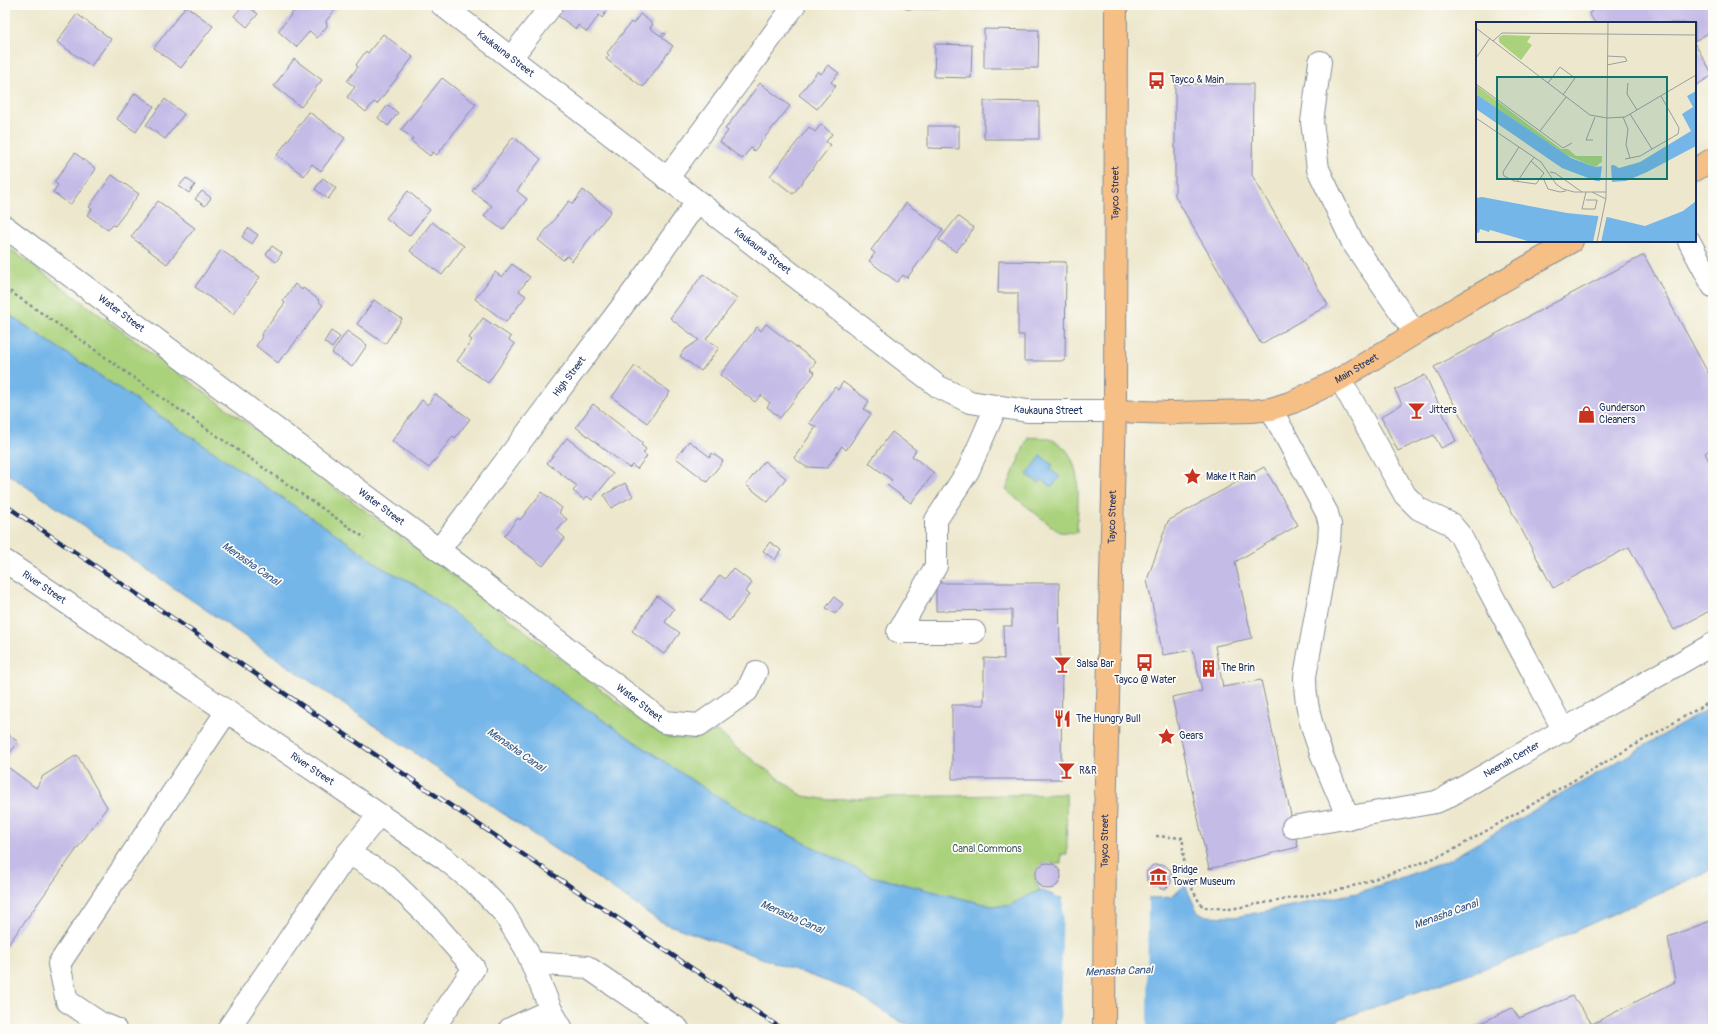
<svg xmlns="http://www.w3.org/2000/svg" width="1718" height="1034" viewBox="0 0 1718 1034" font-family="Pangolin,sans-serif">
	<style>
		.green { fill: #aad27c; stroke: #62806d }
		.water { fill: #75b6e9; stroke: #4872a4 }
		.pier { fill: #ede8cd }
		.building { fill: #c4bbe7 }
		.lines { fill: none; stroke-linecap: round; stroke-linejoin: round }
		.minor-casing { stroke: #848c96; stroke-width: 24 }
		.major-casing { stroke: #848c96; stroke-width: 24 }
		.path { stroke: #848c96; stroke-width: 2.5; stroke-dasharray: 3 3; stroke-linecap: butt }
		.minor { stroke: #fff; stroke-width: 22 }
		.major { stroke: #f5bf86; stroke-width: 22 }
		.rail-casing { stroke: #1b2f5e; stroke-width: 4.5 }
		.rail { stroke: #fdfcf7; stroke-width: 3; stroke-dasharray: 9; stroke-linecap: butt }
		.labels { text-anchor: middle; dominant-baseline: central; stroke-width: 3.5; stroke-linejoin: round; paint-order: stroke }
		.street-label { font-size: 10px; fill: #1b2f5e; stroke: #fdfcf7 }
		.poi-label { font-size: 10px; fill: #1b2f5e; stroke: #fdfcf7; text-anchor: start }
		.park-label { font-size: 10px; fill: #466067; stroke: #fdfcf7 }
		.water-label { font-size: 11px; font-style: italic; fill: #365888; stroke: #fdfcf7 }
		.inset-road { fill: none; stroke: #999ea1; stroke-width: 1 }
		.view { fill: #0f766e; fill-opacity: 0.15; stroke: #0f766e; stroke-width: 2 }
		.inset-edge { fill: none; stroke: #1b2f5e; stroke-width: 2 }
	</style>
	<rect width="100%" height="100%" fill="#fdfcf7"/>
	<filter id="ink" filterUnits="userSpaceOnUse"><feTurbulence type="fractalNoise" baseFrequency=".025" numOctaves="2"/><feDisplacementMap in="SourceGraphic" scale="8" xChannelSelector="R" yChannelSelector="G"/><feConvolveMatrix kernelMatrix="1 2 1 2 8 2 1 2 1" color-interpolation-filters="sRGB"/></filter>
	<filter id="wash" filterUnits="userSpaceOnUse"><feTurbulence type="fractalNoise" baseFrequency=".012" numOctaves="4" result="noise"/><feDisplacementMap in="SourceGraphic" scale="16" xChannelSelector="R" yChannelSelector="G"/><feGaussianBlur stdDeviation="0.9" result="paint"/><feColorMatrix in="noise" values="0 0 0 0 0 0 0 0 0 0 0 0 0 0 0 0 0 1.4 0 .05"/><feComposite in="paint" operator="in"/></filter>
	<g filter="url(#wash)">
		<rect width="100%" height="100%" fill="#ede8cd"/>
		<!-- green -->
		<g class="green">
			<path d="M5 245 454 576 648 726 668 737 692 739 718 731 735 747 803 796 830 800 890 797 1066 794 1067 854H1061V864H1042L1036 870V883L1040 890 1008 906H992L871 876 747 814 696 783 554 687 411 582 384 569 342 538 5 312Z"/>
			<path d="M1028 437C1033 438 1040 437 1046 438 1087 448 1077 502 1077 533L1059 532 1006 490Z"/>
		</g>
		<!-- water -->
		<g class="water">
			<path d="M5 312 342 538 384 569 411 582 554 687 696 783 747 814 871 876 992 906H1008L1040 890 1061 898H1153L1172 897 1185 885 1197 911 1206 916 1235 917 1357 893 1445 862 1713 706V869L1519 956 1340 1019 1330 1029H926L901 1022 848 989 661 922 5 472Z"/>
			<path d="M1041 456 1053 465 1050 469 1060 477 1052 487 1042 480 1039 483 1027 475Z"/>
		</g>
		<!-- pier -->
		<path class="pier" d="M1055 892 1061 896H1148L1147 1029H1060L1063 897H1055Z"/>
		<g id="blocks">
			<!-- building -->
			<g class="building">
				<path d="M243 5H246L258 14 247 27 234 16Z"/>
				<path d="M299 5H339L326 21 327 26 317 38 310 31 296 47 278 31Z"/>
				<path d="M565 5H611L602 18 599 15 587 32 578 25 576 29 557 15Z"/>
				<rect x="906" y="5" width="32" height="4"/>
				<path d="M1591 5H1713V30L1695 41V23H1595L1589 13 1594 10Z"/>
				<path d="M186 6 213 26 181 68 154 48Z"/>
				<path d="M77 14 111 39 91 66 57 42Z"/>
				<path d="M640 14 653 24 650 28 661 36 663 33 666 34 662 38 673 46 643 87 606 59 609 55 607 53 631 22 633 24Z"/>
				<path d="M984 29 1039 30 1038 68H984Z"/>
				<path d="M383 34 413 57 377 104 374 102 366 112 347 97 355 87 347 81 358 67 356 65 366 51 368 53Z"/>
				<path d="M935 44 972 45 971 78 934 77Z"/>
				<path d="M1695 44 1713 75 1695 86Z"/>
				<path d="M294 59 322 80 301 107 274 86Z"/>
				<path d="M828 65 839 73 831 82 836 86 817 109 799 95 818 71 821 74Z"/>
				<path d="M442 78 476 104 437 155 433 152 430 156 411 141 413 138 401 130Z"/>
				<path d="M760 83 790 106 754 151 751 148 742 159 720 142 728 131 725 129Z"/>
				<path d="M1175 84H1253L1252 175 1328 305 1261 344 1175 196Z"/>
				<path d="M135 93 154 106 136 132 117 119Z"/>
				<path d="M165 99 184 114 165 139 146 125Z"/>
				<path d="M984 101 1039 102V139H984Z"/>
				<path d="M388 105 398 113 388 126 378 118Z"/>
				<path d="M309 112 345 138 321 171 312 164 304 176 277 155Z"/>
				<path d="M821 124 832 134 826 142 831 145 793 194 770 176 809 127 815 132Z"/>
				<path d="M928 126H959V149L928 148Z"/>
				<path d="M513 137 541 159 517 191 527 199 503 230 484 216 492 206 472 191Z"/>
				<path d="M75 153 96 169 70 205 53 192 58 185 54 182Z"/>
				<path d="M112 175 139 194 115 226 113 225 108 230 87 215 92 209 89 207Z"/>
				<path d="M186 178 195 185 189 193 179 186Z"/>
				<path d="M323 178 336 188 328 199 315 189Z"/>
				<path d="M583 190 611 211 572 261 567 256 563 260 538 240 569 201 573 204Z"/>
				<path d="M202 191 211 198 205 206 195 199Z"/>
				<path d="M408 191 430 210 409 236 386 218Z"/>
				<path d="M158 201 195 228 167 264 131 237Z"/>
				<path d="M906 203 943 230 907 278 903 275 897 282 869 261 875 253 871 250Z"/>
				<path d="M958 216 974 228 956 252 939 240Z"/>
				<path d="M432 222 464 246 442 275 410 251Z"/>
				<path d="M248 228 258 235 252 244 242 237Z"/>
				<path d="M272 246 282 253 276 262 266 254Z"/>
				<path d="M221 250 260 277 233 314 195 287Z"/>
				<path d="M1644 255 1713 382V448L1705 453 1713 469V609L1674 630 1629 547 1553 588 1434 367Z"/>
				<path d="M999 261 1066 262 1065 361H1024V335H1018V293H998Z"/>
				<path d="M512 264 530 277 519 291 526 296 506 322 475 299 495 272 502 277Z"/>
				<path d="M703 274 737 299 706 339 719 348 701 371 680 356 684 350 699 340 670 318Z"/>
				<path d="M295 284 302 290 303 288 319 300 318 301 323 305 286 354 285 353 278 363 256 346 262 337 261 335 285 303 283 301Z"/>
				<path d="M374 300 402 319 385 344 357 324Z"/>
				<path d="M483 318 511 337 509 340 515 344 488 383 457 361 472 340 469 338Z"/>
				<path d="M766 324 816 362 810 369 815 373 780 418 767 407 770 403 761 395 755 402 720 375 757 327 761 331Z"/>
				<path d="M331 331 340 337 332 348 324 342Z"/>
				<path d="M347 331 367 345 352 367 332 353Z"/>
				<path d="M635 366 670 392 647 423 612 397Z"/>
				<path d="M1425 375 1456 441 1441 448 1434 435 1398 451 1381 417 1402 404 1395 390Z"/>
				<path d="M843 382 869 401 864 409 871 414 846 450 842 446 827 468 806 467 794 458 816 427 809 423 835 387 838 390Z"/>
				<path d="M435 394 470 419 455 438 453 436 429 468 392 441 422 400 428 405Z"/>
				<path d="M593 404 643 443 641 445 646 449 643 453 647 456 637 469 632 465 629 468 576 427Z"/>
				<path d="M892 432 916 450 912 456 934 473 911 503 887 485 892 480 869 463Z"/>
				<path d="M567 438 613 474 592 500 587 496 584 500 573 491 577 486 547 463Z"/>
				<path d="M689 441 710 457 712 453 723 461 707 482 676 458Z"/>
				<path d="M764 461 786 478 768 502 746 485Z"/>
				<path d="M1264 467 1298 525 1235 562 1252 638 1215 646 1223 687 1261 680 1298 847 1209 869 1172 697 1202 691 1193 650 1163 655 1147 580 1168 521Z"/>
				<path d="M625 483 633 496 611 508 604 495Z"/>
				<path d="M542 492 562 508 559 513 567 519 557 531 565 538 543 566 504 536 518 518 520 520Z"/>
				<path d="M770 542 781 550 775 560 763 551Z"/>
				<path d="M733 568 752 583 745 592 749 595 729 621 701 600 720 575 725 579Z"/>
				<path d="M936 583H1059L1060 659H1062L1061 779H952V705H984V658L1004 659 1003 626H1012V610L936 611Z"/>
				<path d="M657 596 674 609 665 622 680 633 664 654 632 631Z"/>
				<path d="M834 597 843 604 835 614 826 608Z"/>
				<path d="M5 732 18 742 5 760Z"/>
				<path d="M77 755 107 807 5 949V765L36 788 43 776Z"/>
				<circle cx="1048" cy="876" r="13"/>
				<path d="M1153 865H1165L1171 871V883L1165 889H1160V886H1151L1147 881V871Z"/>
				<path d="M1713 920V1029H1474L1473 1027 1512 1008 1519 1018 1573 996 1592 1024 1675 982 1668 937Z"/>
			</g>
		</g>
	</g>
	<g filter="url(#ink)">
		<use href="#blocks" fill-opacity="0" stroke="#848c96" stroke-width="1"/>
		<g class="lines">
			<defs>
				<g id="minor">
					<path id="s1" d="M442 5 939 387 970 402 1027 411H1115"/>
					<path d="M511 58 552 5"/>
					<path d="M1320 62 1312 122 1318 169 1353 243 1415 333"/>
					<path d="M667 179 794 6 791 5"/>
					<path id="s2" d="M5 227 439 550 664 722 699 725 747 691 756 672"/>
					<path d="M1689 241 1713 286"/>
					<path d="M1340 379 1405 495 1419 509 1451 524 1460 535 1564 731"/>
					<path d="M1271 409 1327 513 1330 525 1329 542 1305 676C1304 725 1330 773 1348 818"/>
					<path id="s3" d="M439 550 636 288 697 202"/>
					<path id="s4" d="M5 561 445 859 478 886 503 912 526 949 551 1010 562 1029"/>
					<path d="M974 632H898L936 566V520L968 471 996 407"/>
					<path d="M379 815 348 853 387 876 428 916 474 968 433 1029"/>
					<path id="s5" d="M1293 827 1436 802 1445 798 1713 644"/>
					<path d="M532 963 587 967 678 1029"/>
					<path d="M115 1029 100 1023 67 1001 59 964 227 711"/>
					<path d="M228 1029 348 853"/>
					<path d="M510 1029 551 1010"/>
				</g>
				<g id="major">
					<path d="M1695 170 1713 159"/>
					<path id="s6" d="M1115 411 1172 413 1252 411 1271 409 1293 402 1340 379 1463 304 1572 241"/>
					<path id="s7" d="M1104 1029 1105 824 1115 411 1116 5"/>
				</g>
			</defs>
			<!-- minor casing -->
			<use href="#minor" class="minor-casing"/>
			<!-- major casing -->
			<use href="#major" class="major-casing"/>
			<!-- path -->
			<g class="path">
				<path d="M5 288 91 347 158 395 365 538"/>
				<path d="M1156 836 1183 838C1182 863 1188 887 1203 907L1230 909 1344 889 1427 861 1453 850 1713 700"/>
			</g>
			<!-- minor -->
			<use href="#minor" class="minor"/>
			<!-- major -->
			<use href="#major" class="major"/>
			<defs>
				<path id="rail" d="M5 505 782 1029"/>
			</defs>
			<!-- rail casing -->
			<use href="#rail" class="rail-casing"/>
			<!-- rail -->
			<use href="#rail" class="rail"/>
		</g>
	</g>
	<!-- icons -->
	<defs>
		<symbol id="bus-bare" viewBox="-9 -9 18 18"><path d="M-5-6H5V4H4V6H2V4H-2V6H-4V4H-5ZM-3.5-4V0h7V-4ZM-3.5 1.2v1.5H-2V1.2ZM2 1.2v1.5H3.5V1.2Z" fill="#c8321e" stroke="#fdfcf7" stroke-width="2.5" paint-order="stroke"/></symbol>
		<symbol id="bar-bare" viewBox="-9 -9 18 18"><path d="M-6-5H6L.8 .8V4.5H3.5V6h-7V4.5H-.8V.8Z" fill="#c8321e" stroke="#fdfcf7" stroke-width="2.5" paint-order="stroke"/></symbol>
		<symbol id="shop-bare" viewBox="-9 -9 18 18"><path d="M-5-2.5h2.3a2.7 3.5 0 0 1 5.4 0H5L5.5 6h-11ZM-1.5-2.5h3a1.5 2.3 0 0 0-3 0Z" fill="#c8321e" stroke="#fdfcf7" stroke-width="2.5" paint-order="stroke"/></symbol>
		<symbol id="sight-bare" viewBox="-9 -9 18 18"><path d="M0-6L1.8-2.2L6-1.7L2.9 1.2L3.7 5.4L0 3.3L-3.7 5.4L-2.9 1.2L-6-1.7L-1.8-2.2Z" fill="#c8321e" stroke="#fdfcf7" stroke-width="2.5" paint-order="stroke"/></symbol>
		<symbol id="building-bare" viewBox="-9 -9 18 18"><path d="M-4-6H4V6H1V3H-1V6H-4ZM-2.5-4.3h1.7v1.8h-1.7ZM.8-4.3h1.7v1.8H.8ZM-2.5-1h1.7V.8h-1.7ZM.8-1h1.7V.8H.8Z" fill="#c8321e" stroke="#fdfcf7" stroke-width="2.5" paint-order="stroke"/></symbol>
		<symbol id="restaurant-bare" viewBox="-9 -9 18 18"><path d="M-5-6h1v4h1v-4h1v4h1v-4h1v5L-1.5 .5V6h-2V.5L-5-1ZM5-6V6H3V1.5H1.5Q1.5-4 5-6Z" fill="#c8321e" stroke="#fdfcf7" stroke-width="2.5" paint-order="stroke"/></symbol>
		<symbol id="museum-bare" viewBox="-9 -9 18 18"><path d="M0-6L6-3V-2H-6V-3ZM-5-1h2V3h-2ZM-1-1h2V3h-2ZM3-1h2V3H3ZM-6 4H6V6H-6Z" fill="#c8321e" stroke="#fdfcf7" stroke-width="2.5" paint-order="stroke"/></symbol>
	</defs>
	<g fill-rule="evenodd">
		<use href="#bus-bare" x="1144" y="68" width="25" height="25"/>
		<use href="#bar-bare" x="1404" y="398" width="25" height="25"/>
		<use href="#shop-bare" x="1574" y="402" width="25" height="25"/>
		<use href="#sight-bare" x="1180" y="464" width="25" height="25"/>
		<use href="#bus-bare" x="1132" y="650" width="25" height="25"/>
		<use href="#bar-bare" x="1050" y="652" width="25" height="25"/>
		<use href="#building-bare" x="1196" y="656" width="25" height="25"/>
		<use href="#restaurant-bare" x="1050" y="706" width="25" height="25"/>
		<use href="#sight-bare" x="1154" y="724" width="25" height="25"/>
		<use href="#bar-bare" x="1054" y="758" width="25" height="25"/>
		<use href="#museum-bare" x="1146" y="864" width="25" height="25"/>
	</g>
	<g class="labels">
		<!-- street labels -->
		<g class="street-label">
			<text stroke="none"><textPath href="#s1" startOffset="80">Kaukauna Street</textPath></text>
			<text stroke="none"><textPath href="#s7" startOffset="836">Tayco Street</textPath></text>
			<text stroke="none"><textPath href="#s1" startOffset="404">Kaukauna Street</textPath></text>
			<text stroke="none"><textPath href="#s2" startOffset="145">Water Street</textPath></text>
			<text stroke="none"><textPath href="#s6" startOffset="251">Main Street</textPath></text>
			<text stroke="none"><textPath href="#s3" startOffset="217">High Street</textPath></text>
			<text stroke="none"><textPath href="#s1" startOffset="740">Kaukauna Street</textPath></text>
			<text stroke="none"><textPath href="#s2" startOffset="469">Water Street</textPath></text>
			<text stroke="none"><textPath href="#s7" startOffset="512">Tayco Street</textPath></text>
			<text stroke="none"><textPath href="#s4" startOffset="47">River Street</textPath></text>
			<text stroke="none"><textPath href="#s2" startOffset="793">Water Street</textPath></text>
			<text stroke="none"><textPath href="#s5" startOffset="232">Neenah Center</textPath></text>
			<text stroke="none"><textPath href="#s4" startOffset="371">River Street</textPath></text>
			<text stroke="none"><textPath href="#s7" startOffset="188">Tayco Street</textPath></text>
		</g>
		<!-- poi labels -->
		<g class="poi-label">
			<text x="1170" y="80">Tayco &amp; Main</text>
			<text x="1599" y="408">Gunderson<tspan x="1599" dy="12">Cleaners</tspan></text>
			<text x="1429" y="410">Jitters</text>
			<text x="1206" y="477">Make It Rain</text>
			<text x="1076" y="664">Salsa Bar</text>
			<text x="1221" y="668">The Brin</text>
			<text x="1145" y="680" text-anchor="middle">Tayco @ Water</text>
			<text x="1076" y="719">The Hungry Bull</text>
			<text x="1179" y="736">Gears</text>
			<text x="1079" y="771">R&amp;R</text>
			<text x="1172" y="870">Bridge<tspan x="1172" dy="12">Tower Museum</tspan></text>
		</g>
		<!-- park labels -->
		<g class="park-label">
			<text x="987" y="849">Canal Commons</text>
		</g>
		<!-- water labels -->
		<g class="water-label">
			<text transform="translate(251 564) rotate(35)">Menasha Canal</text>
			<text transform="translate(516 750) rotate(35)">Menasha Canal</text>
			<text transform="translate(1446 914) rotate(-20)">Menasha Canal</text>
			<text transform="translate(792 917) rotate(24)">Menasha Canal</text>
			<text transform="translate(1119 971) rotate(-2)">Menasha Canal</text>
		</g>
	</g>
	<!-- overview -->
	<g transform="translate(1476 22)">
		<rect width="220" height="220" fill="#ede8cd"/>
		<path d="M27 13 55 14 51 20 56 23 45 38 23 20V15ZM0 63 85 127H92L100 134H126V140L119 145 90 133 0 72Z" fill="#aad27c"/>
		<path d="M220 69V124L171 150 150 159 137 160 120 159 86 146 0 87V72L95 136 119 145 138 143 143 146 164 140 215 109 206 92 217 85 211 74ZM6 175 91 191 131 195 169 204 207 189 220 179V220H55L14 208 13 210 4 207 3 211 0 210V176Z" fill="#75b6e9"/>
		<path d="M123 141H137L135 144 136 161 124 160 126 144ZM123 192 131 193 125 220H117Z" fill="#ede8cd"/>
		<path class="inset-road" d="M0 6 114 93 131 96M17 19 26 11 220 13M131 34 149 35 151 39 131 43M0 36 14 16M72 61 84 45 99 56 87 73M152 61 151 72 161 88M0 62 87 126 96 121M154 92 176 127M147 95 152 107 150 123 154 136M0 96 65 140 80 162 87 167 98 170H130M131 96 149 95 220 53M64 109 90 75M117 118H110L119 95M43 125 27 150 28 154 38 159 60 162 68 151 55 139 58 136M149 137 164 134 202 112 203 106 185 74M74 150 79 151 106 170M68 158 72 167 84 170 90 169M41 160 55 139M116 170 130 177M110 178H121L119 187H106L110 170M121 220 130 176 132 0"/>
		<path class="view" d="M21 55H191V157H21Z"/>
		<rect width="220" height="220" class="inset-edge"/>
	</g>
	<!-- margin -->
	<rect width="1718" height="1034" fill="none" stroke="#fdfcf7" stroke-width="20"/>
</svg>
